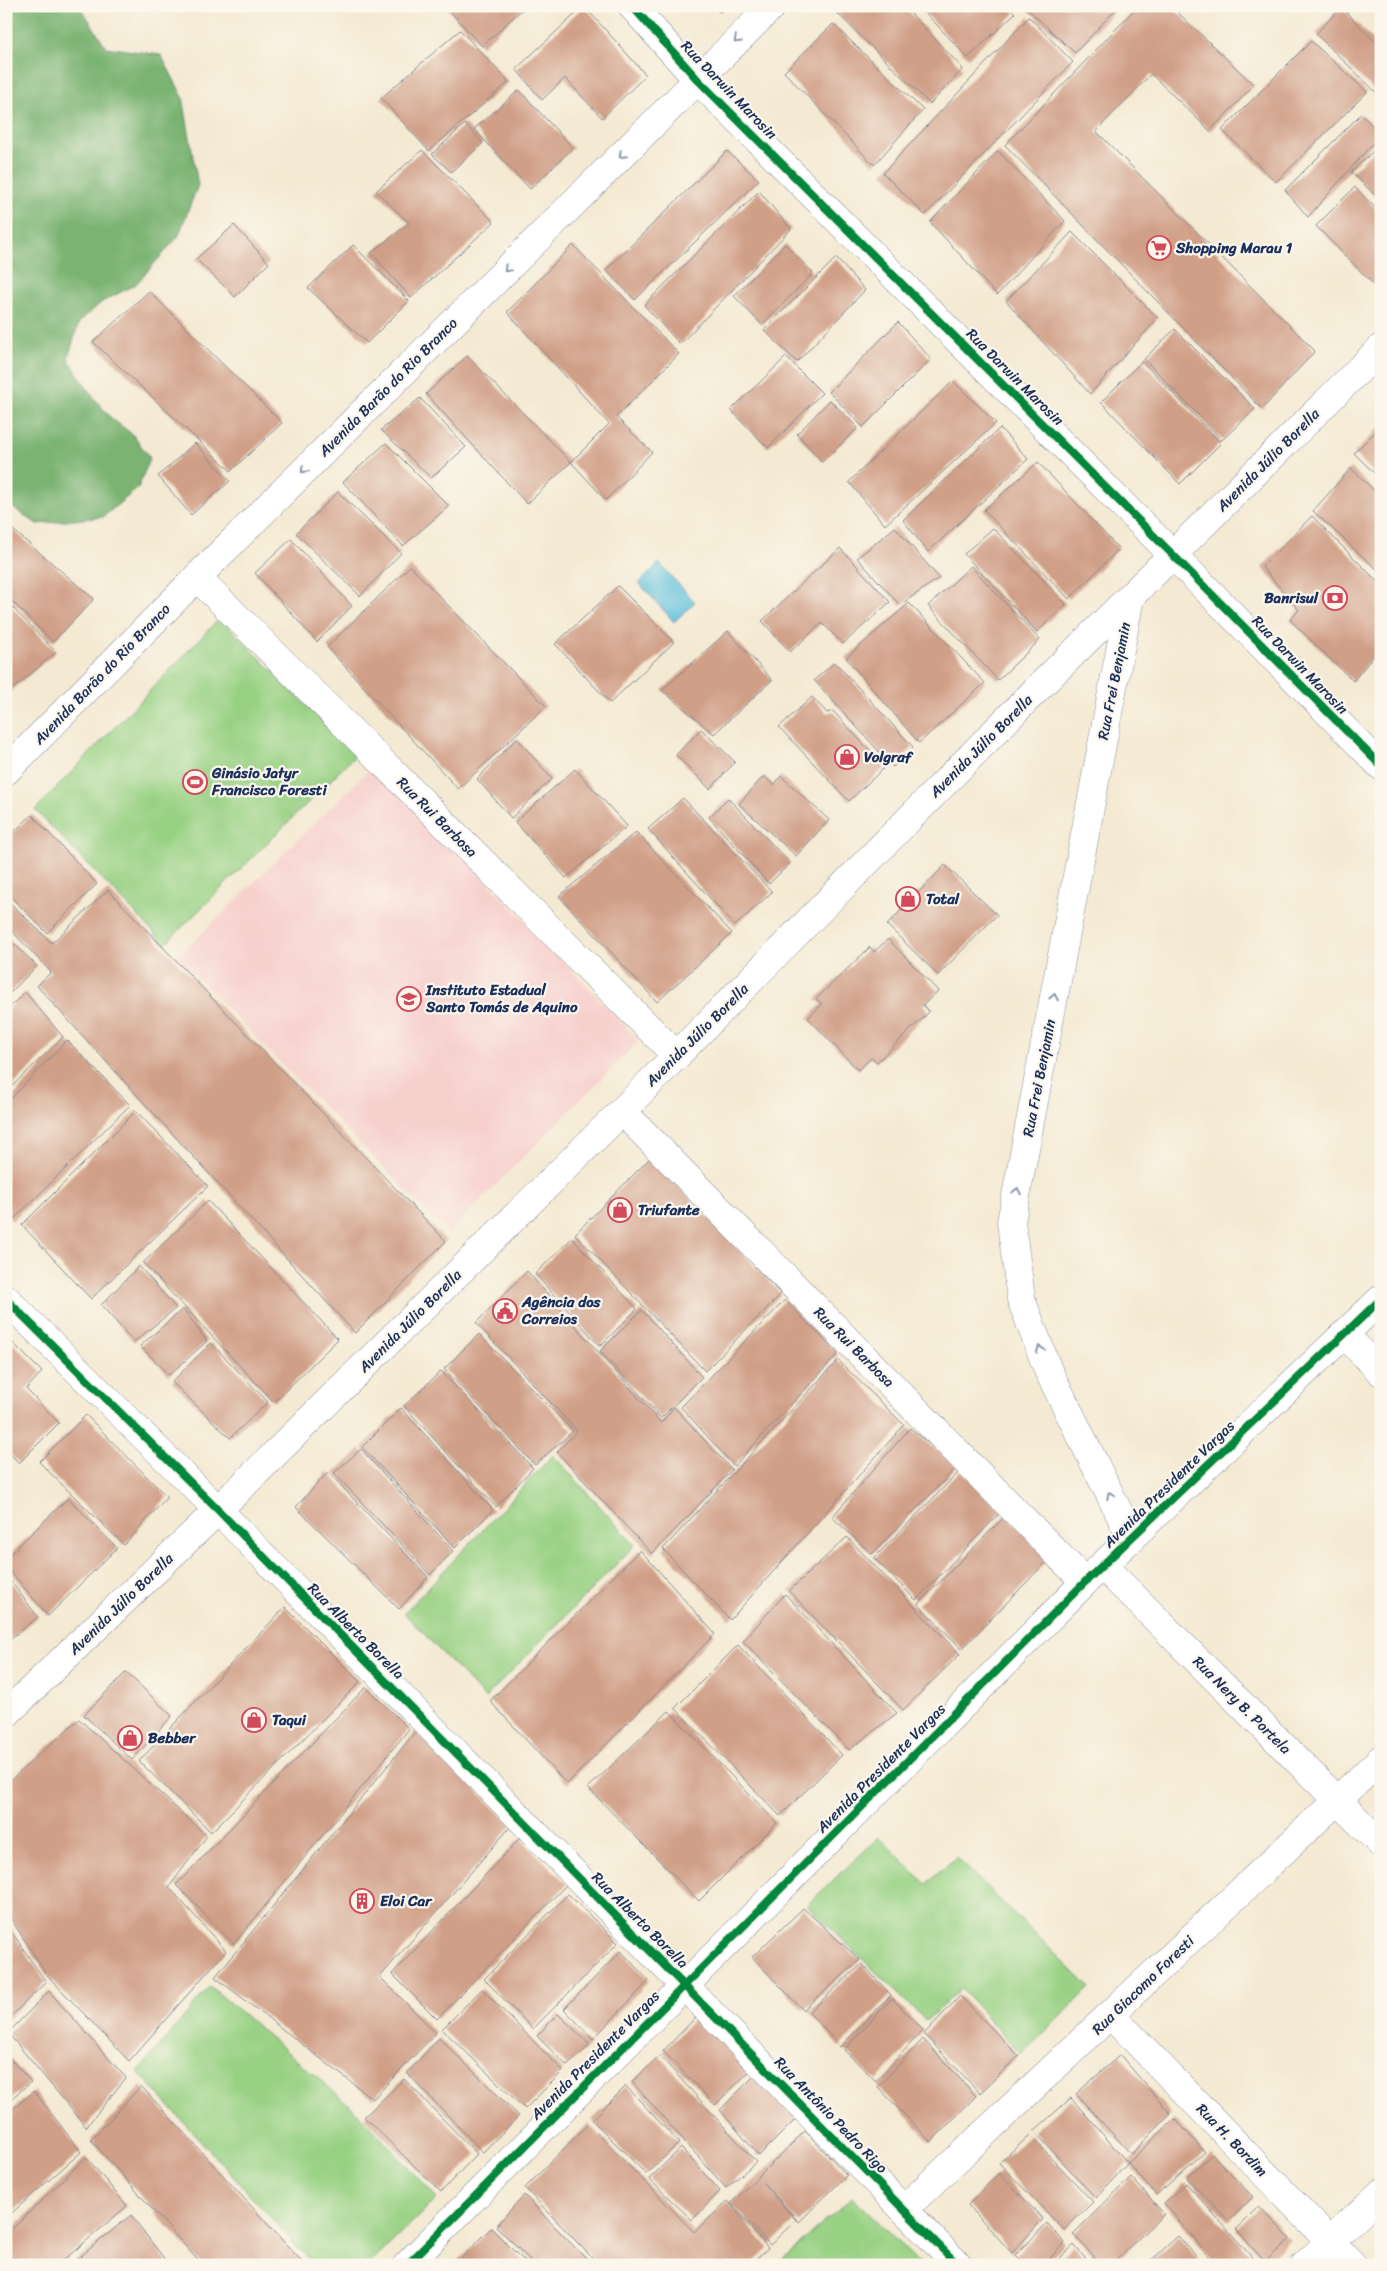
<svg xmlns="http://www.w3.org/2000/svg" width="1387" height="2271" viewBox="0 0 1387 2271" font-family="Sriracha,sans-serif">
	<style>
		.built { fill: #f7d0ce }
		.green { fill: #99d184; stroke: #5a8071 }
		.forest { fill: #7ab372; stroke: #4a7168 }
		.water { fill: #5dc0db; stroke: #3c789c }
		.building { fill: #d09f87 }
		.lines { fill: none; stroke-linecap: round; stroke-linejoin: round }
		.minor-casing { stroke: #888c98; stroke-width: 29 }
		.major-casing { stroke: #888c98; stroke-width: 29 }
		.minor { stroke: #fff; stroke-width: 28 }
		.major { stroke: #fff; stroke-width: 28 }
		.cycleway-casing { stroke: #fbf7ec; stroke-width: 11 }
		.cycleway { stroke: #00873e; stroke-width: 8 }
		.oneway { stroke: #8d97ae }
		.labels { text-anchor: middle; dominant-baseline: central; stroke-width: 4.5; stroke-linejoin: round; paint-order: stroke }
		.street-label { font-size: 15px; fill: #1b2f5e; stroke: #fbf7ec }
		.poi-label { font-size: 15px; font-weight: bold; fill: #1b2f5e; stroke: #fbf7ec; text-anchor: start }
	</style>
	<rect width="100%" height="100%" fill="#fbf7ec"/>
	<filter id="ink" filterUnits="userSpaceOnUse"><feTurbulence type="fractalNoise" baseFrequency=".02" numOctaves="2"/><feDisplacementMap in="SourceGraphic" scale="10" xChannelSelector="R" yChannelSelector="G"/><feConvolveMatrix kernelMatrix="1 2 1 2 8 2 1 2 1" color-interpolation-filters="sRGB"/></filter>
	<filter id="wash" filterUnits="userSpaceOnUse"><feTurbulence type="fractalNoise" baseFrequency=".0096" numOctaves="4" result="noise"/><feDisplacementMap in="SourceGraphic" scale="20" xChannelSelector="R" yChannelSelector="G"/><feGaussianBlur stdDeviation="1.12" result="paint"/><feColorMatrix in="noise" values="0 0 0 0 0 0 0 0 0 0 0 0 0 0 0 0 0 1.4 0 .05"/><feComposite in="paint" operator="in"/></filter>
	<g filter="url(#wash)">
		<rect width="100%" height="100%" fill="#f4e9d2"/>
		<!-- built -->
		<path class="built" d="M375 764 639 1041 448 1233 177 958Z"/>
		<!-- green -->
		<g class="green">
			<path d="M220 618 356 755 165 944 35 810Z"/>
			<path d="M553 1455 635 1545 485 1698 404 1613Z"/>
			<path d="M879 1837 926 1884 956 1857 1090 1988 1021 2055 961 1989 926 2021 807 1905Z"/>
			<path d="M210 1986 354 2109 437 2198 369 2265H314L138 2072Z"/>
			<path d="M852 2197 921 2265H777Z"/>
		</g>
		<!-- forest -->
		<path class="forest" d="M6 6H80L106 47 161 55 183 97 198 185 178 237 136 284 102 302 79 322 68 358 90 393 110 417 132 434 150 458 138 488 103 517 37 524 6 503Z"/>
		<!-- water -->
		<path class="water" d="M659 563 695 602 674 622 639 583Z"/>
		<g id="blocks">
			<!-- building -->
			<g class="building">
				<path d="M445 6H526L482 46Z"/>
				<path d="M584 6 646 75 602 118 565 78 542 100 516 69Z"/>
				<path d="M715 6H726L720 12Z"/>
				<path d="M845 6H904L963 69 930 104 838 14Z"/>
				<path d="M919 6H1008L1015 13 968 58Z"/>
				<path d="M1024 6H1119L1075 53Z"/>
				<path d="M1138 6H1171L1254 85 1210 131 1151 74 1096 131 1315 351 1262 409 1005 145Z"/>
				<path d="M1341 7 1381 48V92L1378 94 1316 34Z"/>
				<path d="M1029 17 1073 62 925 215 883 173Z"/>
				<path d="M833 24 923 110 874 165 784 72Z"/>
				<path d="M460 30 509 82 429 151 381 98Z"/>
				<path d="M1311 41 1367 92 1276 182 1222 130Z"/>
				<path d="M519 90 573 148 530 189 474 129Z"/>
				<path d="M1361 114 1381 134 1308 217 1285 190Z"/>
				<path d="M465 124 483 143 451 172 432 154Z"/>
				<path d="M1381 144V201L1351 172Z"/>
				<path d="M422 150 494 222 411 298 371 253 409 223 376 191Z"/>
				<path d="M727 151 759 180 635 300 606 270Z"/>
				<path d="M998 151 1065 221 997 295 930 222Z"/>
				<path d="M1355 187 1381 214V292L1316 226Z"/>
				<path d="M759 191 791 229 680 344 644 305Z"/>
				<path d="M234 225 269 263 235 297 196 259Z"/>
				<path d="M1072 232 1158 318 1090 394 1006 301Z"/>
				<path d="M785 244 813 273 762 325 734 296Z"/>
				<path d="M353 245 409 301 367 343 308 288Z"/>
				<path d="M573 245 679 354 616 417 652 452 606 500 571 462 609 424 507 312Z"/>
				<path d="M836 258 865 290 797 362 764 330Z"/>
				<path d="M149 291 282 423 231 471 93 342Z"/>
				<path d="M898 322 931 359 863 427 829 392Z"/>
				<path d="M1175 329 1255 409 1222 440 1144 359Z"/>
				<path d="M467 356 571 462 527 504 426 394Z"/>
				<path d="M786 357 822 393 768 448 731 410Z"/>
				<path d="M1142 361 1221 443 1180 484 1101 402Z"/>
				<path d="M953 381 996 423 885 525 849 482Z"/>
				<path d="M420 398 466 447 431 478 381 430Z"/>
				<path d="M830 400 858 428 822 462 797 434Z"/>
				<path d="M1381 426V480L1354 453Z"/>
				<path d="M1000 428 1028 459 928 552 903 520Z"/>
				<path d="M195 443 230 481 191 515 158 476Z"/>
				<path d="M386 443 449 506 403 546 343 482Z"/>
				<path d="M1038 462 1119 549 1069 599 984 510Z"/>
				<path d="M1351 468 1381 497V573L1313 511Z"/>
				<path d="M338 492 401 553 360 596 296 533Z"/>
				<path d="M1312 516 1381 585V647L1353 681 1290 620 1299 610 1262 567Z"/>
				<path d="M6 524 94 599 53 642 6 595Z"/>
				<path d="M895 527 939 578 900 605 857 558Z"/>
				<path d="M993 528 1066 604 1037 632 964 554Z"/>
				<path d="M291 539 352 606 317 642 255 573Z"/>
				<path d="M840 548 890 602 843 644 822 623 790 652 762 621Z"/>
				<path d="M410 566 546 706 458 789 327 647Z"/>
				<path d="M971 566 1040 640 998 680 928 606Z"/>
				<path d="M618 586 674 642 610 703 555 644Z"/>
				<path d="M8 603 56 652 6 695V605Z"/>
				<path d="M909 603 985 683 919 743 846 658Z"/>
				<path d="M728 631 772 680 714 734 662 690Z"/>
				<path d="M835 662 913 747 893 767 814 680Z"/>
				<path d="M812 697 827 713 833 711 885 767 849 801 779 727Z"/>
				<path d="M701 729 735 762 710 789 676 755Z"/>
				<path d="M517 738 552 779 511 818 477 779Z"/>
				<path d="M575 769 627 826 566 878 515 822Z"/>
				<path d="M764 776 774 785 781 776 829 820 796 856 739 804Z"/>
				<path d="M683 798 772 892 735 926 648 829Z"/>
				<path d="M728 798 790 863 769 884 709 817Z"/>
				<path d="M32 815 97 884 47 933 6 892V839Z"/>
				<path d="M636 832 732 933 657 1002 559 896Z"/>
				<path d="M945 865 997 915 938 975 887 925Z"/>
				<path d="M108 890 446 1241 355 1333 37 986 51 972 6 925V899L52 943Z"/>
				<path d="M6 936 37 966 6 997Z"/>
				<path d="M888 939 938 991 923 1005 929 1012 877 1062 871 1058 858 1070 808 1018 822 1004 816 999 870 947 874 952Z"/>
				<path d="M25 992 63 1037 6 1092V1011Z"/>
				<path d="M67 1040 130 1105 12 1221 6 1214V1104Z"/>
				<path d="M136 1111 208 1186 91 1299 22 1225Z"/>
				<path d="M651 1157 781 1294 705 1371 575 1234Z"/>
				<path d="M208 1201 338 1339 274 1402 143 1263Z"/>
				<path d="M572 1238 637 1309 600 1346 535 1274Z"/>
				<path d="M139 1266 176 1308 134 1342 101 1305Z"/>
				<path d="M527 1271 661 1423 674 1407 732 1470 652 1554 557 1452 577 1431 476 1323Z"/>
				<path d="M785 1300 838 1354 734 1466 681 1407Z"/>
				<path d="M183 1309 207 1341 169 1375 140 1346Z"/>
				<path d="M642 1310 702 1377 661 1418 600 1351Z"/>
				<path d="M479 1334 573 1431 535 1465 444 1369Z"/>
				<path d="M6 1336 42 1372 26 1389 59 1423 19 1463 6 1450Z"/>
				<path d="M211 1343 268 1402 230 1438 172 1382Z"/>
				<path d="M838 1360 904 1425 730 1620 663 1549Z"/>
				<path d="M441 1371 533 1468 496 1507 404 1406Z"/>
				<path d="M401 1408 493 1510 455 1548 362 1447Z"/>
				<path d="M86 1415 167 1497 124 1545 39 1462Z"/>
				<path d="M910 1428 957 1467 872 1554 832 1517Z"/>
				<path d="M361 1449 453 1551 430 1575 334 1473Z"/>
				<path d="M961 1470 1002 1511 916 1600 874 1558Z"/>
				<path d="M328 1472 428 1577 399 1609 296 1507Z"/>
				<path d="M68 1498 117 1548 48 1616 6 1566V1558Z"/>
				<path d="M1006 1515 1049 1559 962 1649 918 1604Z"/>
				<path d="M847 1537 960 1654 903 1710 789 1591Z"/>
				<path d="M640 1550 715 1634 567 1784 490 1701Z"/>
				<path d="M6 1575 38 1617 6 1642Z"/>
				<path d="M785 1594 897 1713 849 1750 743 1641Z"/>
				<path d="M285 1607 360 1682 211 1832 139 1761Z"/>
				<path d="M738 1645 842 1755 780 1816 675 1708Z"/>
				<path d="M126 1672 172 1716 132 1760 84 1715Z"/>
				<path d="M366 1687 409 1729 234 1944 176 1885Z"/>
				<path d="M669 1711 777 1823 699 1901 588 1788Z"/>
				<path d="M79 1719 207 1836 169 1887 226 1951 129 2061 46 1974 6 1911V1784Z"/>
				<path d="M416 1731 512 1825 380 1977 436 2033 373 2099 215 1977Z"/>
				<path d="M520 1838 567 1884 437 2019 392 1974Z"/>
				<path d="M568 1894 618 1943 533 2029 484 1979Z"/>
				<path d="M803 1908 860 1960 803 2010 752 1957Z"/>
				<path d="M6 1924 46 1982 6 2021Z"/>
				<path d="M621 1951 649 1981 593 2039 564 2009Z"/>
				<path d="M862 1964 891 1995 840 2047 809 2012Z"/>
				<path d="M482 1989 563 2071 525 2109 442 2029Z"/>
				<path d="M49 1991 126 2078 86 2127 8 2033Z"/>
				<path d="M960 1996 1019 2056 980 2093 924 2034Z"/>
				<path d="M892 1998 923 2030 876 2081 844 2050Z"/>
				<path d="M704 2009 757 2064 715 2105 663 2051Z"/>
				<path d="M558 2014 590 2045 567 2066 537 2036Z"/>
				<path d="M439 2038 519 2116 483 2152 407 2073Z"/>
				<path d="M923 2039 976 2096 931 2142 878 2087Z"/>
				<path d="M6 2054 31 2082 6 2103Z"/>
				<path d="M1120 2055 1171 2114 1131 2154 1076 2094Z"/>
				<path d="M660 2056 756 2162 726 2188 632 2082Z"/>
				<path d="M761 2069 802 2113 759 2156 720 2110Z"/>
				<path d="M404 2079 477 2154 441 2192 364 2117Z"/>
				<path d="M141 2086 305 2265H202L91 2140Z"/>
				<path d="M626 2086 679 2143 646 2174 592 2120Z"/>
				<path d="M34 2091 81 2152 6 2218V2115Z"/>
				<path d="M1071 2098 1128 2163 1175 2119 1205 2152 1156 2195 1128 2163 1096 2198 1034 2131Z"/>
				<path d="M588 2124 694 2232 728 2201 768 2248 750 2265H727L720 2258 726 2265H599L525 2188Z"/>
				<path d="M805 2131 847 2175 799 2222 763 2183 796 2220 770 2245 731 2203Z"/>
				<path d="M1030 2135 1093 2202 1064 2230 999 2163Z"/>
				<path d="M681 2148 720 2191 692 2220 649 2179Z"/>
				<path d="M1212 2154 1253 2197 1229 2221 1187 2178Z"/>
				<path d="M86 2157 127 2206 58 2265H7L6 2235Z"/>
				<path d="M999 2173 1043 2219 1012 2253 968 2205Z"/>
				<path d="M1131 2177 1164 2214 1111 2265H1102L1073 2234Z"/>
				<path d="M1186 2183 1259 2265H1216L1164 2203Z"/>
				<path d="M524 2195 592 2265H535L496 2226Z"/>
				<path d="M1259 2206 1290 2239 1265 2262 1236 2229Z"/>
				<path d="M131 2215 169 2265H70Z"/>
				<path d="M1047 2223 1065 2243 1043 2265H1025L1016 2255Z"/>
				<path d="M491 2228 528 2265H455Z"/>
				<path d="M1178 2236 1204 2265H1146Z"/>
				<path d="M1074 2245 1091 2265H1053Z"/>
			</g>
		</g>
	</g>
	<g filter="url(#ink)">
		<use href="#blocks" fill-opacity="0" stroke="#888c98" stroke-width="1"/>
		<g class="lines">
			<defs>
				<g id="minor">
					<path d="M632 6 697 79 1173 555 1381 766"/>
					<path d="M197 577 677 1056"/>
					<path d="M1130 598 1011 1222 1021 1299 1048 1370 1132 1539"/>
					<path d="M622 1111 1085 1582"/>
					<path d="M6 1299 218 1510 958 2265"/>
					<path d="M1345 1335 1381 1372"/>
					<path d="M1103 1566 1381 1844"/>
					<path d="M1111 2015 1353 2265"/>
					<path d="M904 2209 1381 1759"/>
					<path d="M407 2265 1085 1582 1381 1299"/>
					<path d="M1305 2265 1381 2193"/>
				</g>
				<g id="major">
					<path d="M6 771 197 577 772 6"/>
					<path d="M6 1714 218 1510 622 1111 1024 702 1381 348"/>
				</g>
			</defs>
			<!-- minor casing -->
			<use href="#minor" class="minor-casing"/>
			<!-- major casing -->
			<use href="#major" class="major-casing"/>
			<!-- minor -->
			<use href="#minor" class="minor"/>
			<!-- major -->
			<use href="#major" class="major"/>
			<defs>
				<g id="cycleway">
					<path d="M632 6 697 79 1173 555 1381 766"/>
					<path d="M6 1299 218 1510 958 2265"/>
					<path d="M407 2265 1085 1582 1381 1299"/>
				</g>
			</defs>
			<!-- cycleway casing -->
			<use href="#cycleway" class="cycleway-casing"/>
			<!-- cycleway -->
			<use href="#cycleway" class="cycleway"/>
		</g>
		<!-- one-way arrows -->
		<defs><path id="oneway-chevron" d="M-2-3.5L2.5 0L-2 3.5" fill="none" stroke-width="1.6" stroke-linecap="round" stroke-linejoin="round" transform="scale(1.25)"/></defs>
		<g class="oneway">
			<use href="#oneway-chevron" transform="translate(737 40) rotate(136)"/>
			<use href="#oneway-chevron" transform="translate(622 155) rotate(135)"/>
			<use href="#oneway-chevron" transform="translate(507 269) rotate(135)"/>
			<use href="#oneway-chevron" transform="translate(304 470) rotate(135)"/>
			<use href="#oneway-chevron" transform="translate(1054 997) rotate(-79)"/>
			<use href="#oneway-chevron" transform="translate(1017 1191) rotate(-79)"/>
			<use href="#oneway-chevron" transform="translate(1040 1349) rotate(-111)"/>
			<use href="#oneway-chevron" transform="translate(1110 1495) rotate(-117)"/>
		</g>
	</g>
	<!-- icons -->
	<defs>
		<symbol id="supermarket-ring" viewBox="-11 -11 22 22"><circle r="9.5" fill="#fbf7ec" stroke="#d1495b" stroke-width="1.5"/><path d="M-6-5.5h2.5l.6 2H6L4.5 2H-2.5L-4.4-4H-6ZM-1.5 3.2a1.3 1.3 0 1 0 .1 0ZM3 3.2a1.3 1.3 0 1 0 .1 0Z" fill="#d1495b"/></symbol>
		<symbol id="bank-ring" viewBox="-11 -11 22 22"><circle r="9.5" fill="#fbf7ec" stroke="#d1495b" stroke-width="1.5"/><path d="M-6-4H6V4H-6ZM0-2.3a2.3 2.3 0 1 0 0 4.6a2.3 2.3 0 1 0 0-4.6Z" fill="#d1495b"/></symbol>
		<symbol id="shop-ring" viewBox="-11 -11 22 22"><circle r="9.5" fill="#fbf7ec" stroke="#d1495b" stroke-width="1.5"/><path d="M-5-2.5h2.3a2.7 3.5 0 0 1 5.4 0H5L5.5 6h-11ZM-1.5-2.5h3a1.5 2.3 0 0 0-3 0Z" fill="#d1495b"/></symbol>
		<symbol id="stadium-ring" viewBox="-11 -11 22 22"><circle r="9.5" fill="#fbf7ec" stroke="#d1495b" stroke-width="1.5"/><path d="M0-5a6.5 5 0 1 0 0 10a6.5 5 0 1 0 0-10ZM-3.5-1.8h7v3.6h-7Z" fill="#d1495b"/></symbol>
		<symbol id="school-ring" viewBox="-11 -11 22 22"><circle r="9.5" fill="#fbf7ec" stroke="#d1495b" stroke-width="1.5"/><path d="M0-5L7-2L0 1L-7-2ZM-4 1L0 2.5L4 1V4Q0 6-4 4Z" fill="#d1495b"/></symbol>
		<symbol id="civic-ring" viewBox="-11 -11 22 22"><circle r="9.5" fill="#fbf7ec" stroke="#d1495b" stroke-width="1.5"/><path d="M-.6-6.5H3V-4.5H.6V-3L4-1V1h2V6H-6V1h2V-1L-.6-3ZM-1.2 2.5V6h2.4V2.5Z" fill="#d1495b"/></symbol>
		<symbol id="building-ring" viewBox="-11 -11 22 22"><circle r="9.5" fill="#fbf7ec" stroke="#d1495b" stroke-width="1.5"/><path d="M-4-6H4V6H1V3H-1V6H-4ZM-2.5-4.3h1.7v1.8h-1.7ZM.8-4.3h1.7v1.8H.8ZM-2.5-1h1.7V.8h-1.7ZM.8-1h1.7V.8H.8Z" fill="#d1495b"/></symbol>
	</defs>
	<g fill-rule="evenodd">
		<use href="#supermarket-ring" x="1145" y="234" width="28" height="28"/>
		<use href="#bank-ring" x="1321" y="584" width="28" height="28"/>
		<use href="#shop-ring" x="833" y="743" width="28" height="28"/>
		<use href="#stadium-ring" x="181" y="768" width="28" height="28"/>
		<use href="#shop-ring" x="894" y="885" width="28" height="28"/>
		<use href="#school-ring" x="395" y="985" width="28" height="28"/>
		<use href="#shop-ring" x="606" y="1196" width="28" height="28"/>
		<use href="#civic-ring" x="491" y="1297" width="28" height="28"/>
		<use href="#shop-ring" x="240" y="1706" width="28" height="28"/>
		<use href="#shop-ring" x="116" y="1724" width="28" height="28"/>
		<use href="#building-ring" x="348" y="1887" width="28" height="28"/>
	</g>
	<g class="labels">
		<!-- street labels -->
		<g class="street-label">
			<text transform="translate(729 90) rotate(46)">Rua Darwin Marosin</text>
			<text transform="translate(1015 377) rotate(45)">Rua Darwin Marosin</text>
			<text transform="translate(388 387) rotate(-45)">Avenida Barão do Rio Branco</text>
			<text transform="translate(1268 460) rotate(-45)">Avenida Júlio Borella</text>
			<text transform="translate(1300 665) rotate(46)">Rua Darwin Marosin</text>
			<text transform="translate(102 674) rotate(-46)">Avenida Barão do Rio Branco</text>
			<text transform="translate(1114 681) rotate(-79)">Rua Frei Benjamin</text>
			<text transform="translate(981 746) rotate(-45)">Avenida Júlio Borella</text>
			<text transform="translate(437 817) rotate(45)">Rua Rui Barbosa</text>
			<text transform="translate(697 1035) rotate(-45)">Avenida Júlio Borella</text>
			<text transform="translate(1039 1078) rotate(-79)">Rua Frei Benjamin</text>
			<text transform="translate(410 1321) rotate(-45)">Avenida Júlio Borella</text>
			<text transform="translate(854 1347) rotate(45)">Rua Rui Barbosa</text>
			<text transform="translate(1169 1484) rotate(-44)">Avenida Presidente Vargas</text>
			<text transform="translate(121 1604) rotate(-44)">Avenida Júlio Borella</text>
			<text transform="translate(356 1631) rotate(45)">Rua Alberto Borella</text>
			<text transform="translate(1242 1705) rotate(45)">Rua Nery B. Portela</text>
			<text transform="translate(881 1768) rotate(-45)">Avenida Presidente Vargas</text>
			<text transform="translate(640 1920) rotate(45)">Rua Alberto Borella</text>
			<text transform="translate(1143 1985) rotate(-44)">Rua Giacomo Foresti</text>
			<text transform="translate(595 2055) rotate(-45)">Avenida Presidente Vargas</text>
			<text transform="translate(831 2115) rotate(46)">Rua Antônio Pedro Rigo</text>
			<text transform="translate(1232 2140) rotate(46)">Rua H. Bordim</text>
		</g>
		<!-- poi labels -->
		<g class="poi-label">
			<text x="1176" y="248">Shopping Marau 1</text>
			<text x="1318" y="598" text-anchor="end">Banrisul</text>
			<text x="864" y="757">Volgraf</text>
			<text x="212" y="773">Ginásio Jatyr<tspan x="212" dy="17">Francisco Foresti</tspan></text>
			<text x="926" y="899">Total</text>
			<text x="426" y="990">Instituto Estadual<tspan x="426" dy="17">Santo Tomás de Aquino</tspan></text>
			<text x="638" y="1210">Triufante</text>
			<text x="522" y="1302">Agência dos<tspan x="522" dy="17">Correios</tspan></text>
			<text x="272" y="1720">Taqui</text>
			<text x="148" y="1738">Bebber</text>
			<text x="380" y="1901">Eloi Car</text>
		</g>
	</g>
	<!-- margin -->
	<rect width="1387" height="2271" fill="none" stroke="#fbf7ec" stroke-width="25"/>
</svg>
